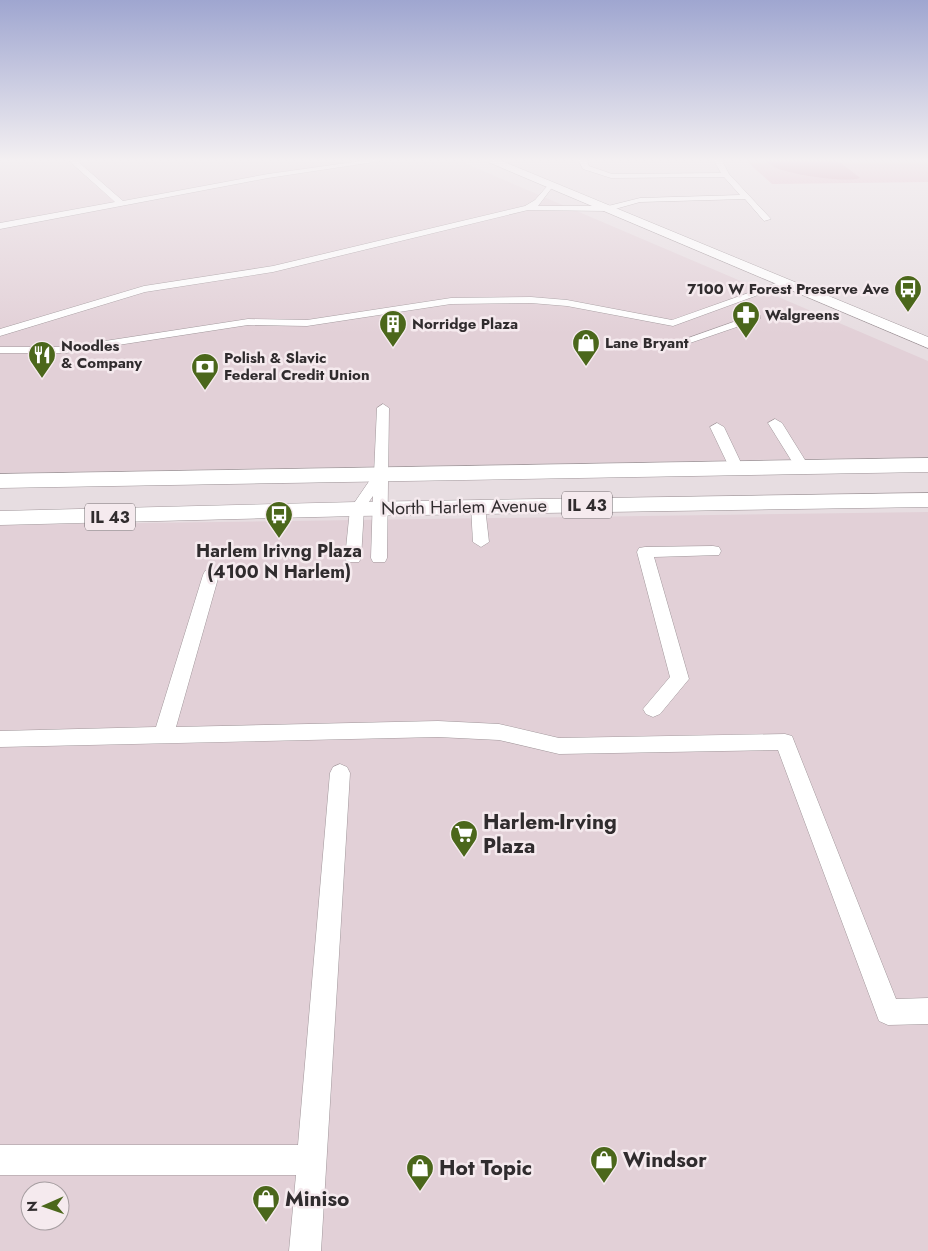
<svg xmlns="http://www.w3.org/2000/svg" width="928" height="1251" viewBox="0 0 928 1251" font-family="Jost,sans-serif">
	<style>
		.built { fill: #e2d0d7; fill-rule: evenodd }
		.green { fill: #e1b4c6 }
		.water { fill: #d292ad }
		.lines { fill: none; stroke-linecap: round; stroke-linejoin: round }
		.service-casing { stroke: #a1979b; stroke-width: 1 }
		.secondary-casing { stroke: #a1979b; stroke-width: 1 }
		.primary-casing { stroke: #a1979b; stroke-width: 1 }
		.service { fill: #fff; fill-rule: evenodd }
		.secondary { fill: #fff; fill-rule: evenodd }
		.primary { fill: #fff; fill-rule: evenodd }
		.labels { text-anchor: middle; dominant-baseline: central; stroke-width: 5; stroke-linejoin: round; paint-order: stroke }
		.far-poi-label { font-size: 15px; font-weight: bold; fill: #302c2e; stroke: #f5eaee; text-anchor: start }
		.shield { fill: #f5eaee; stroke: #6b6568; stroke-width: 1 }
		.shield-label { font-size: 16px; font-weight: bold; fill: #302c2e }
		.street-label { font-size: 18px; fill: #302c2e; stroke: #f5eaee }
		.poi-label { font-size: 18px; font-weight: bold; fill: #302c2e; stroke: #f5eaee }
		.near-poi-label { font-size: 21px; font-weight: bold; fill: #302c2e; stroke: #f5eaee; text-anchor: start }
	</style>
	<rect width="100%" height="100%" fill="#e7dde1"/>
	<!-- built -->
	<g class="built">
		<path d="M0 159H455L928 361V457L0 473Z"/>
		<path d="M928 512V1251H0V525ZM30 1191H60V1221H30Z"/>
	</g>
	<!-- green -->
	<path class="green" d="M744 159H928V182L772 184Z"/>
	<!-- water -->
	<path class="water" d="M763 159H830L841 163 860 178C845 183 796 175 779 169 773 167 768 163 763 159Z"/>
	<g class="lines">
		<defs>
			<g id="service">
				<path d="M67 159H75L123 201 268 174 375 159H394L268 178 0 229V223L115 202Z"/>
				<path d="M578 159H586L589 166 612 174 721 173 713 159H721L729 174 771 219 764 221 745 199 640 202 608 211 528 210 273 272 145 292 0 336V329L144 286 273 266 525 206 535 200 550 183 554 185 538 206H608L640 198 740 195 724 177 611 178 583 169Z"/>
				<path d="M782 281 791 283 673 326 567 306 531 303 451 304 307 326 248 325 66 353H0V347H66L248 319 307 320 451 298 531 297 567 300 672 320Z"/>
				<path d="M756 314 760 315V319L687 344 683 345 677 342Z"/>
				<path d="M383 404 389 408 387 558 385 562H373L371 558 373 496 364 509 361 558 359 562H347L345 558 350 509 374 474 377 408Z"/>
				<path d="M775 419 782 423 810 468 808 471 803 472 796 468 768 423Z"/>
				<path d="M717 423 724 427 744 469 742 472 737 473 730 469 710 427Z"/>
				<path d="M478 503 485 507 489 542 481 547 473 542 471 507Z"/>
				<path d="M713 546 719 547 721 551 719 555 654 557 689 679 660 714 653 717 646 714 643 709 670 677 637 552 639 548 645 547Z"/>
				<path d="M211 570 217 571 219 575 176 727 438 721 499 724 559 738 785 734 792 736 896 999 928 998V1024L888 1025 879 1021 778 750 559 754 499 740 438 737 0 747V731L156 727 203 575 205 571Z"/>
				<path d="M340 764 347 767 350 773 321 1251H289L296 1175H0V1145H298L330 773 333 767Z"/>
			</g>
			<path id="secondary" d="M481 159H497L928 337V348Z"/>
			<g id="primary">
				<path d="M928 458V472L0 488V474Z"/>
				<path d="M928 493V507L357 516 0 525V511L357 502Z"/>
			</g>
		</defs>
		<!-- service casing -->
		<use href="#service" class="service-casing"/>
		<!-- secondary casing -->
		<use href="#secondary" class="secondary-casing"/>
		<!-- primary casing -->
		<use href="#primary" class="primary-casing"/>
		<!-- service -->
		<use href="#service" class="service"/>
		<!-- secondary -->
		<use href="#secondary" class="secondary"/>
		<!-- primary -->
		<use href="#primary" class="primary"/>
	</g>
	<!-- sky -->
	<linearGradient id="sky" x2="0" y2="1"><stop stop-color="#9fa6d0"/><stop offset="0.48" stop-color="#f4f0f2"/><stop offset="1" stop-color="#f4f0f2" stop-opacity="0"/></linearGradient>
	<rect width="928" height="334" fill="url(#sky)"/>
	<!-- icons -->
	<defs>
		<symbol id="bus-pin" viewBox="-11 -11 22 30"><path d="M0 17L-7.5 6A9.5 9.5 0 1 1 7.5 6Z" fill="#4b671b" stroke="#f5eaee"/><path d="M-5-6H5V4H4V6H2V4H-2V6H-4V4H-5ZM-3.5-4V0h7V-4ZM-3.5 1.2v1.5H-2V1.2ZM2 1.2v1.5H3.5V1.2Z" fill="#fff"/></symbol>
		<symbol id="pharmacy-pin" viewBox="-11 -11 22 30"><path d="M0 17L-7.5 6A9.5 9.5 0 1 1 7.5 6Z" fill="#4b671b" stroke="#f5eaee"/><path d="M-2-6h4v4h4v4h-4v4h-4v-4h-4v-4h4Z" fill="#fff"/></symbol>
		<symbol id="building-pin" viewBox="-11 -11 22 30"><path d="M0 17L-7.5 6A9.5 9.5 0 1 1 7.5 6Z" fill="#4b671b" stroke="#f5eaee"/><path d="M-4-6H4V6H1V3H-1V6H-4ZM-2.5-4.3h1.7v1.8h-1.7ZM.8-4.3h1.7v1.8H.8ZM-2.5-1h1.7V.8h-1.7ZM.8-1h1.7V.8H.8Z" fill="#fff"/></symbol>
		<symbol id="shop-pin" viewBox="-11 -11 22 30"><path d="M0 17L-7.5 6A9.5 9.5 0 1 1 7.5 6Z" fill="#4b671b" stroke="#f5eaee"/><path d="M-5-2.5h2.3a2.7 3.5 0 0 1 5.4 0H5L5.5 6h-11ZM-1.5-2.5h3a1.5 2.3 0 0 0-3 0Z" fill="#fff"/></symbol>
		<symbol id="restaurant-pin" viewBox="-11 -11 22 30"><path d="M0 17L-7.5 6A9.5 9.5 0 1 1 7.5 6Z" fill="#4b671b" stroke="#f5eaee"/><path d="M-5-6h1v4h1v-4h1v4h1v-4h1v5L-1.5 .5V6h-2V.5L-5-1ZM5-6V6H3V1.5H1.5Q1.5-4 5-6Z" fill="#fff"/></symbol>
		<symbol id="bank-pin" viewBox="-11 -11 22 30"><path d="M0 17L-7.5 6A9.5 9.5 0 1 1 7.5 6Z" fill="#4b671b" stroke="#f5eaee"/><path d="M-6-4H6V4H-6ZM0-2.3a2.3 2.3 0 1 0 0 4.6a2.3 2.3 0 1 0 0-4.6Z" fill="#fff"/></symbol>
		<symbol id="supermarket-pin" viewBox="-11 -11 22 30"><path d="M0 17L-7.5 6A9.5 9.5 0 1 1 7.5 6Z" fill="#4b671b" stroke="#f5eaee"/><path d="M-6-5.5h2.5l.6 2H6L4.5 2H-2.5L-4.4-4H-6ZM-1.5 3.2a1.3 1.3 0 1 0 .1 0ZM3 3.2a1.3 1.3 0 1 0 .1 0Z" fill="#fff"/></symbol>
	</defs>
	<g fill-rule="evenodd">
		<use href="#bus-pin" x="892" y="273" width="32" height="43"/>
		<use href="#pharmacy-pin" x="730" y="299" width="32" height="43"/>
		<use href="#building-pin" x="377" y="308" width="32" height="43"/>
		<use href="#shop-pin" x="570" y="327" width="32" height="43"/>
		<use href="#restaurant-pin" x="26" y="339" width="32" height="43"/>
		<use href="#bank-pin" x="189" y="351" width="32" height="43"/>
		<use href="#bus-pin" x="263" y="499" width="32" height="43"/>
		<use href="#supermarket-pin" x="448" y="818" width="32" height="43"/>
		<use href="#shop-pin" x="588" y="1144" width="32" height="43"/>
		<use href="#shop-pin" x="404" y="1152" width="32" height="43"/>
		<use href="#shop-pin" x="250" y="1183" width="32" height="43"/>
	</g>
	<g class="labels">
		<!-- far-poi labels -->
		<g class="far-poi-label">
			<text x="889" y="289" text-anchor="end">7100 W Forest Preserve Ave</text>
			<text x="765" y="315">Walgreens</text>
			<text x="412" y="324">Norridge Plaza</text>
			<text x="605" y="343">Lane Bryant</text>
			<text x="61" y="346">Noodles<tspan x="61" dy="17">&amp; Company</tspan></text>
			<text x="224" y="358">Polish &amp; Slavic<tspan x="224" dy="17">Federal Credit Union</tspan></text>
		</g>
		<!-- shield labels -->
		<g class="shield">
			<rect x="562" y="491.5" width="50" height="27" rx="4"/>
			<rect x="85" y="503.5" width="50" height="27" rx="4"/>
		</g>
		<g class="shield-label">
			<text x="587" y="505">IL 43</text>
			<text x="110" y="517">IL 43</text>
		</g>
		<!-- street labels -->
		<g class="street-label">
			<text transform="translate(464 507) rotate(-1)">North Harlem Avenue</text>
		</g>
		<!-- poi labels -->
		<g class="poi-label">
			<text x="279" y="551">Harlem Irivng Plaza<tspan x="279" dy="21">(4100 N Harlem)</tspan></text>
		</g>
		<!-- near-poi labels -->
		<g class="near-poi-label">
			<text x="483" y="822">Harlem-Irving<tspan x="483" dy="24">Plaza</tspan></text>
			<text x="623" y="1160">Windsor</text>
			<text x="439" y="1168">Hot Topic</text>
			<text x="285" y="1199">Miniso</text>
		</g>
	</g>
	<!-- north arrow -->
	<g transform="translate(45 1206) rotate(268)"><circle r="24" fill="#f5eaee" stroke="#a69ea1"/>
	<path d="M0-4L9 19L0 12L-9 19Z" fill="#4b671b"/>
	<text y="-8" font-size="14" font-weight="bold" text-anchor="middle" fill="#302c2e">N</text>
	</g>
</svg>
